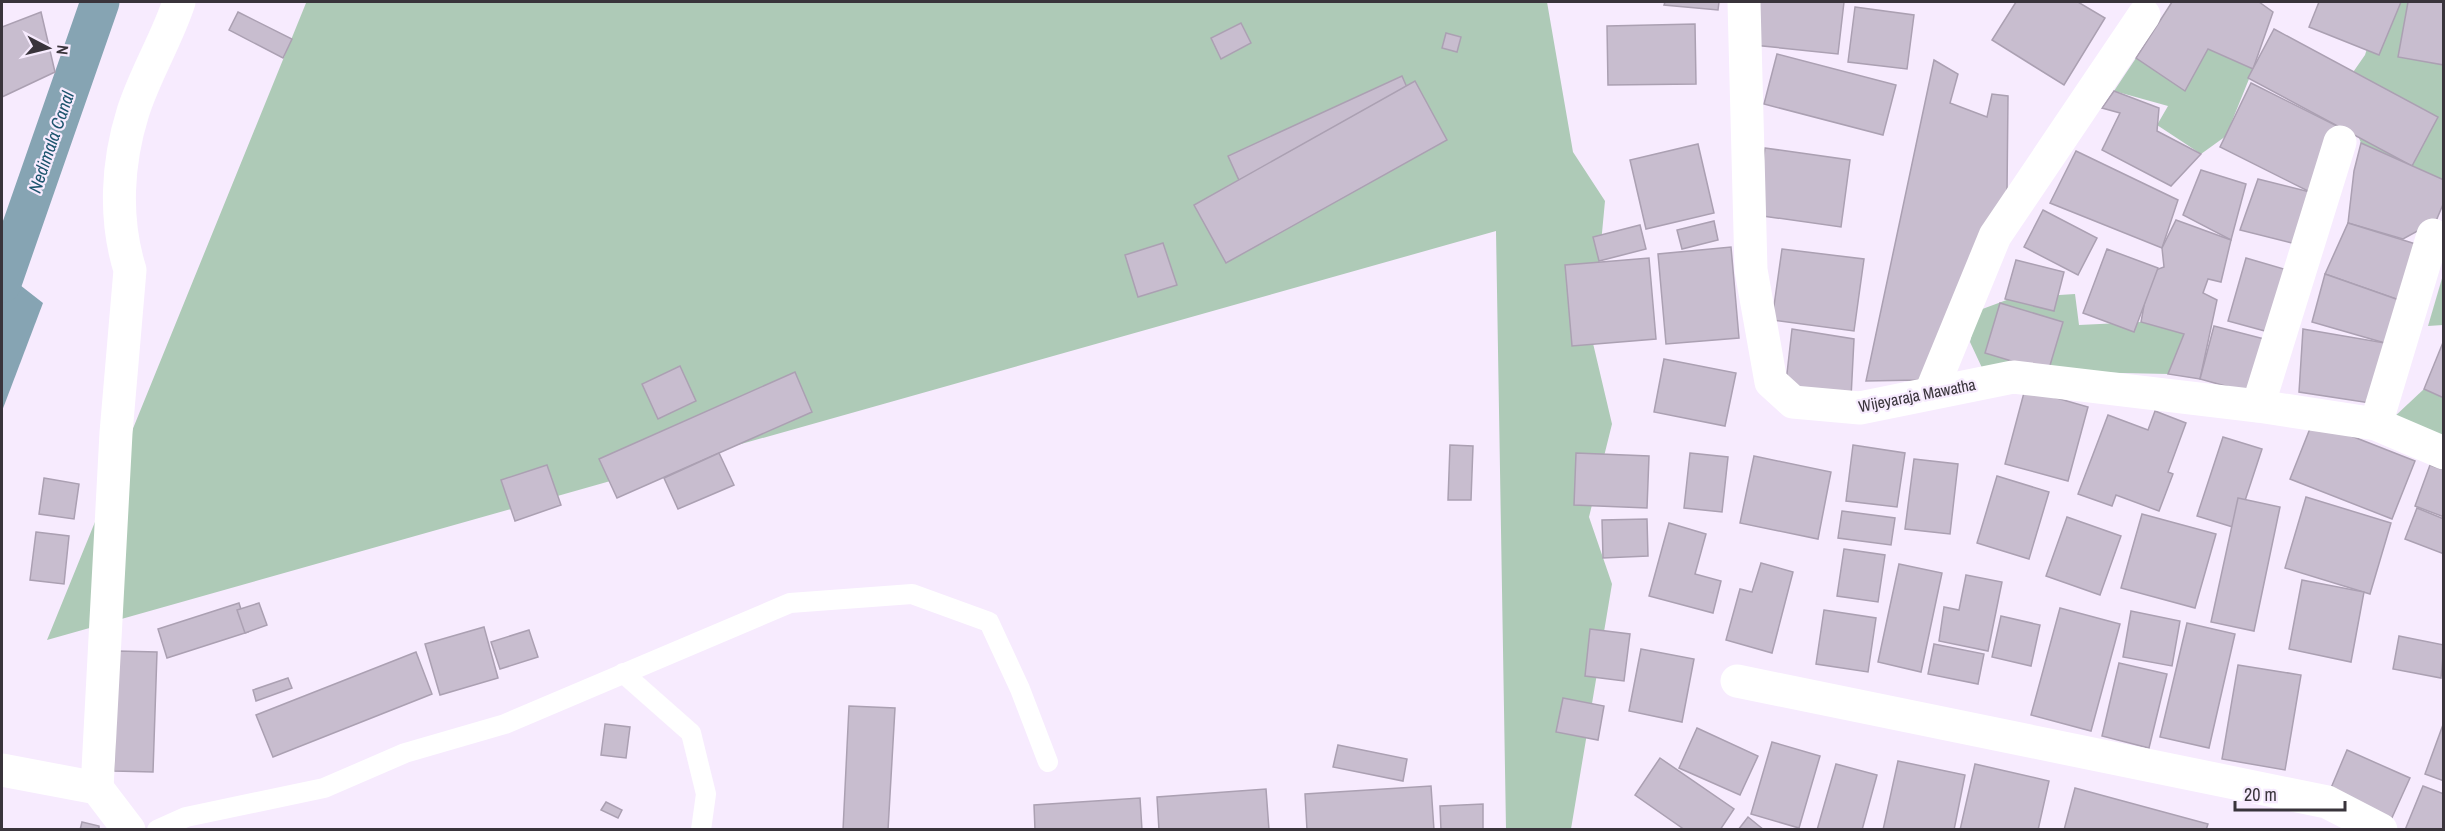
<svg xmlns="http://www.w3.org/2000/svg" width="2445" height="831" viewBox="0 0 2445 831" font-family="'Archivo Narrow',sans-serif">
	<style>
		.forest { fill: #aecab7 }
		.water { fill: #86a4b3 }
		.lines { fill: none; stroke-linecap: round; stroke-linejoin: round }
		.canal { stroke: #86a4b3; stroke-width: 39 }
		.building { fill: #c8bdcf; stroke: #aba0b2; stroke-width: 1.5 }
		.service { stroke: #fff; stroke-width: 20 }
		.minor { stroke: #fff; stroke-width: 33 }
		.labels { text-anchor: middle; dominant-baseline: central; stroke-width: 4.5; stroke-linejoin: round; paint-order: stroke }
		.street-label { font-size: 16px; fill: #39343b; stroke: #f7ebfe }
		.water-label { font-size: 18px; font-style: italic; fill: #1c546d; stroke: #f7ebfe }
	</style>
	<rect width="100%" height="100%" fill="#f7ebfe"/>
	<!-- forest -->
	<g class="forest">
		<path d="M2382 2H2427L2443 25V180L2361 143 2340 91 2365 55Z"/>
		<path d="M306 3 1547 2 1573 152 1605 201 1592 339 1612 424 1589 517 1612 584 1571 829H1506L1496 231 47 640Z"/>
		<path d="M2208 49 2253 69 2226 136 2201 154 2157 125 2168 106 2114 91 2136 58 2185 90Z"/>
		<path d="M2443 275V325L2428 326Z"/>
		<path d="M2075 294 2079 325 2141 322 2184 334 2168 374 1983 370 1970 342 1977 311 2012 298Z"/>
		<path d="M2424 389 2443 398V438L2393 418Z"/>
	</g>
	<!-- water -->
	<path class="water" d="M2 271 43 303 2 411Z"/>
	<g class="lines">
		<!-- canal -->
		<path class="canal" d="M2 283 100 2"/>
	</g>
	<!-- building -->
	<g class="building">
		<path d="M1665 2H1719L1718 10 1664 5Z"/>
		<path d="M1758 2H1844L1838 54 1753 45Z"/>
		<path d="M2016 2H2078L2105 18 2064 85 1992 40Z"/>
		<path d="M2172 2H2259L2273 12 2253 69 2208 49 2185 91 2136 58Z"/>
		<path d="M2319 2H2401L2379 55 2309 27Z"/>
		<path d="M2408 2H2444V65L2398 57Z"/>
		<path d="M1855 7 1914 15 1907 69 1848 62Z"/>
		<path d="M41 12 55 72 2 97V27Z"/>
		<path d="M238 12 292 39 283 58 229 30Z"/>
		<path d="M1241 23 1251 43 1221 59 1211 38Z"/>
		<path d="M1695 24 1696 84 1608 85 1607 26Z"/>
		<path d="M2274 29 2438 117 2412 166 2248 78Z"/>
		<path d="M1446 33 1461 37 1457 52 1442 48Z"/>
		<path d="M1777 54 1896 85 1883 135 1764 104Z"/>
		<path d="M1934 60 1958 74 1950 103 1987 117 1992 94 2008 96 2007 193 1919 380 1866 381Z"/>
		<path d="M1402 76 1421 120 1248 200 1228 156Z"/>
		<path d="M1415 81 1447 140 1226 263 1194 205Z"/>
		<path d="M2251 83 2341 128 2310 192 2220 147Z"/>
		<path d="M2114 91 2159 108 2157 131 2201 154 2171 186 2102 150 2120 113 2102 108Z"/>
		<path d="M2361 143 2444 180V202L2436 221 2403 239 2348 223 2354 171Z"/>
		<path d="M1698 144 1714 213 1646 229 1630 160Z"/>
		<path d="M1765 148 1850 160 1841 227 1756 215Z"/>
		<path d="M2076 151 2178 200 2162 248 2050 203Z"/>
		<path d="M2201 170 2246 184 2231 240 2183 215Z"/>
		<path d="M2258 179 2310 192 2296 244 2240 230Z"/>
		<path d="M2043 210 2097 238 2078 275 2024 247Z"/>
		<path d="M2176 220 2231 240 2221 282 2208 279 2203 293 2217 300 2200 379 2168 374 2184 334 2141 322 2150 272 2164 267 2162 248Z"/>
		<path d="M1714 221 1718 240 1682 249 1677 230Z"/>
		<path d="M2348 223 2419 245 2399 300 2325 274Z"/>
		<path d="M1640 225 1646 249 1599 261 1593 237Z"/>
		<path d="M1163 243 1177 285 1138 297 1125 255Z"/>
		<path d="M1731 247 1739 338 1666 344 1658 254Z"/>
		<path d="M1782 249 1864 259 1854 331 1772 320Z"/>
		<path d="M2107 249 2158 268 2134 332 2083 313Z"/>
		<path d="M1649 258 1656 339 1572 346 1565 265Z"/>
		<path d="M2246 258 2304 275 2287 337 2228 321Z"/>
		<path d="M2016 260 2064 272 2054 311 2005 299Z"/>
		<path d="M2325 274 2399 300 2385 343 2312 322Z"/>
		<path d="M2000 303 2063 322 2048 372 1985 353Z"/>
		<path d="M2214 326 2276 342 2262 396 2200 379Z"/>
		<path d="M1792 329 1854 339 1851 398 1785 391Z"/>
		<path d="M2303 329 2385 343 2370 403 2299 392Z"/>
		<path d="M2444 340V398L2424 389Z"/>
		<path d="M1664 359 1736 373 1725 426 1654 412Z"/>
		<path d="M680 366 696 401 658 419 642 384Z"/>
		<path d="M795 372 812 412 617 498 599 459Z"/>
		<path d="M2025 389 2088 407 2068 481 2005 464Z"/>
		<path d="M2155 411 2186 423 2168 472 2173 474 2159 511 2116 495 2112 506 2078 494 2108 415 2148 430Z"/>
		<path d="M2313 421 2415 461 2392 519 2290 479Z"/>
		<path d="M2223 437 2262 449 2236 528 2197 516Z"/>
		<path d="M1450 445 1473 446 1471 500H1448Z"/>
		<path d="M1853 445 1905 453 1897 507 1846 501Z"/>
		<path d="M719 453 734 485 678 509 664 478Z"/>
		<path d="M1576 453 1649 456 1647 508 1574 505Z"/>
		<path d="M1690 453 1728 457 1722 512 1684 508Z"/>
		<path d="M1754 456 1831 472 1818 539 1740 523Z"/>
		<path d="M1914 459 1958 464 1950 534 1905 529Z"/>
		<path d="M547 465 561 505 515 521 501 480Z"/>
		<path d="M2430 465 2444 470V517L2415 506Z"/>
		<path d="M1997 476 2049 492 2029 559 1977 543Z"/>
		<path d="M44 478 79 484 74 519 39 514Z"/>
		<path d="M2306 497 2391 523 2370 594 2285 568Z"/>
		<path d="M2238 498 2280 507 2254 631 2211 622Z"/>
		<path d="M2417 508 2444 519V554L2405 539Z"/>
		<path d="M1842 511 1895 518 1891 545 1838 538Z"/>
		<path d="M2142 514 2216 534 2195 608 2121 588Z"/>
		<path d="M2067 517 2121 536 2100 595 2046 576Z"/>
		<path d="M1647 519 1648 556 1603 558 1602 520Z"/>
		<path d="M1669 523 1706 534 1695 574 1721 581 1713 613 1649 596Z"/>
		<path d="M36 532 69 536 64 584 30 580Z"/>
		<path d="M1844 549 1885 555 1878 602 1837 596Z"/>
		<path d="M1761 563 1793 572 1772 653 1726 640 1740 589 1752 592Z"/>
		<path d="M1899 564 1942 573 1921 672 1878 662Z"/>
		<path d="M1966 575 2002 582 1988 651 1939 641 1944 607 1959 610Z"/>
		<path d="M2302 580 2364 592 2351 662 2289 649Z"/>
		<path d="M239 603 248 632 167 658 158 629Z"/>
		<path d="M259 603 267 625 245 633 237 610Z"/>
		<path d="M2060 608 2120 624 2091 731 2031 715Z"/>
		<path d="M1824 610 1876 618 1868 672 1816 664Z"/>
		<path d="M2131 611 2180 621 2172 666 2123 657Z"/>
		<path d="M2001 616 2040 625 2031 666 1992 657Z"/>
		<path d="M2187 623 2235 634 2209 748 2160 737Z"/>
		<path d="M484 627 498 678 440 695 425 644Z"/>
		<path d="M1590 629 1630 634 1624 681 1585 676Z"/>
		<path d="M529 630 538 657 500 669 491 642Z"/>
		<path d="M2399 636 2444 645 2441 678 2393 669Z"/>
		<path d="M1934 644 1984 654 1978 684 1928 674Z"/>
		<path d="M1641 649 1694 659 1682 722 1629 711Z"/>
		<path d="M118 651 157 652 153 772 114 771Z"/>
		<path d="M416 652 432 694 273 757 256 715Z"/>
		<path d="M2119 663 2167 674 2149 748 2102 736Z"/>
		<path d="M2238 665 2301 675 2285 770 2222 759Z"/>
		<path d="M288 678 292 688 256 701 253 690Z"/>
		<path d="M1563 698 1604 706 1598 740 1556 732Z"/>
		<path d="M849 706 895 708 888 830H843Z"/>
		<path d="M2444 722V781L2425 774Z"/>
		<path d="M605 724 630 727 626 758 601 755Z"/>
		<path d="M1697 728 1758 756 1740 795 1679 768Z"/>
		<path d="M1772 742 1820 756 1799 828 1751 814Z"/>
		<path d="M1338 745 1407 759 1403 781 1333 767Z"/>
		<path d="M2347 750 2410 778 2390 822 2328 795Z"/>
		<path d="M1660 758 1734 809 1720 830H1685L1635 795Z"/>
		<path d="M1898 761 1965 775 1954 830H1883Z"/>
		<path d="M1836 764 1877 775 1862 830H1817Z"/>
		<path d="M1975 764 2049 781 2038 830H1960Z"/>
		<path d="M1431 786 1434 830H1307L1305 794Z"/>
		<path d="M2423 786 2444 794V830H2405Z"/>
		<path d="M2075 788 2208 824 2206 830H2064Z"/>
		<path d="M1266 789 1269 830H1159L1157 797Z"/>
		<path d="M1140 798 1142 830H1035L1034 805Z"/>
		<path d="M606 802 622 810 618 818 601 810Z"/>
		<path d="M1483 804V830H1441L1440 806Z"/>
		<path d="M1748 817 1764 830H1738Z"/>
		<path d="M82 822 99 826V830H80Z"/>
	</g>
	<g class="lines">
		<!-- service -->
		<g class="service">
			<path d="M623 673 691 733 706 794 701 830"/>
			<path d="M157 830 186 817 324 788 405 753 505 724 790 603 912 594 989 622 1020 689 1048 762"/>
		</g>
		<!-- minor -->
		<g class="minor">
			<path d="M1744 2 1751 270 1771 382 1793 402 1860 408 2013 377 2258 406 2376 424 2444 453"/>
			<path d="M1931 392 1995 236 2144 15"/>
			<path d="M2258 406 2340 142"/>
			<path d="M2376 424 2433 235"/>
			<path d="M1737 681 2327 802 2381 830"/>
			<path d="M2 770 97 788 129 830"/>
			<path d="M97 788 116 433 130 270C114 219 117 163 133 112 145 74 167 39 179 2"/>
		</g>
	</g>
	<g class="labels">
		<!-- street labels -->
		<g class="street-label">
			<text transform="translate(1917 395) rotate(-11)">Wijeyaraja Mawatha</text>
		</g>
		<!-- water labels -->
		<g class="water-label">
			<text transform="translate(51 142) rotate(-71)">Nedimala Canal</text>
		</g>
	</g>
	<!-- border -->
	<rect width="2445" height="831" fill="none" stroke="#39343b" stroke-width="6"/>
	<!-- north arrow -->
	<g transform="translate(48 48) rotate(97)" stroke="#f7ebfe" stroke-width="4.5" paint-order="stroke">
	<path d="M0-4.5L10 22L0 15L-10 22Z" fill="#39343b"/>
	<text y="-9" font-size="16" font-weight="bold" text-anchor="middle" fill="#39343b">N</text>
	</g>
	<!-- scale -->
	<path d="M2235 801v9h110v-9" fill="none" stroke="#39343b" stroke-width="3"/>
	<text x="2244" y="801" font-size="18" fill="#39343b" stroke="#f7ebfe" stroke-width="4.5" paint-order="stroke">20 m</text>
</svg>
